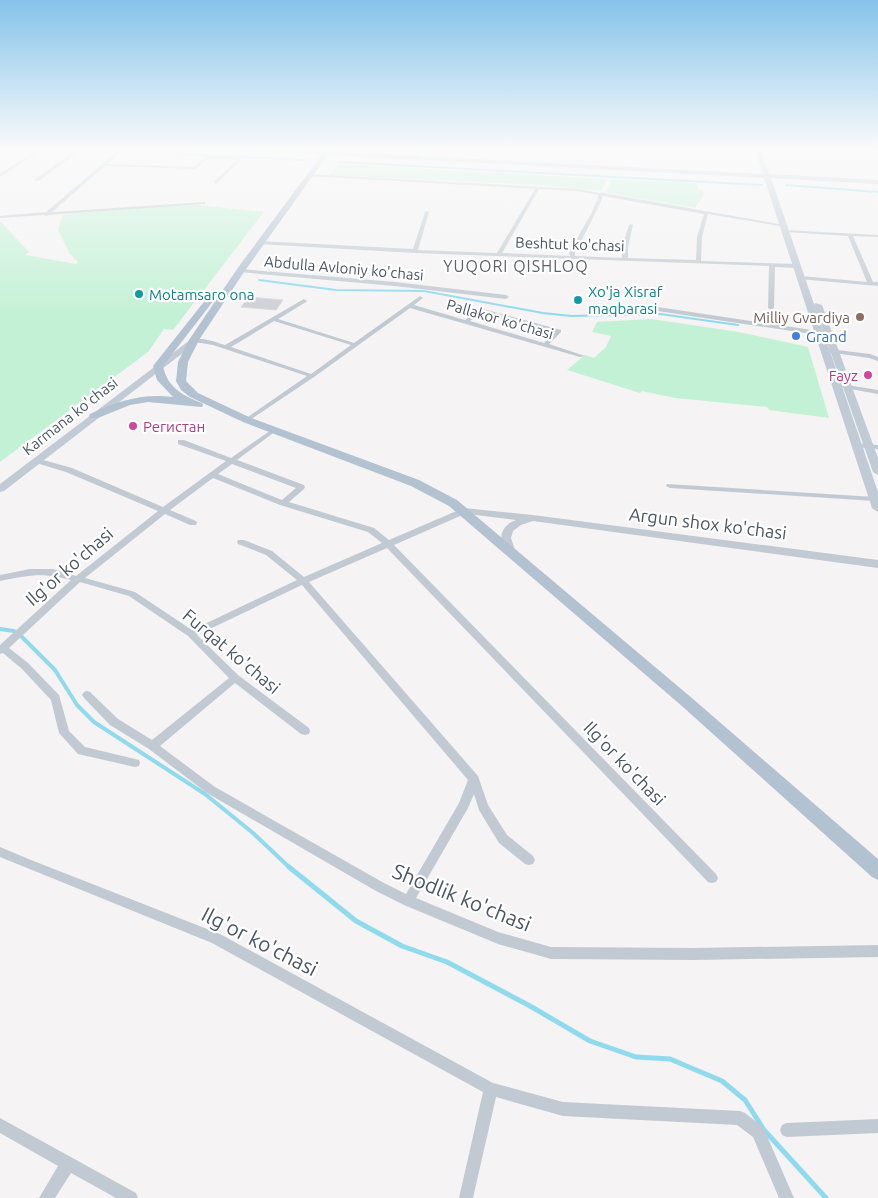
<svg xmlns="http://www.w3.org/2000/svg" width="878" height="1198" viewBox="0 0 878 1198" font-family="Ubuntu,sans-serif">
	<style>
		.green { fill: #c3f1d5 }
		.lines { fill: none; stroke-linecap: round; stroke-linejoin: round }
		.stream-far2 { stroke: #90daee; stroke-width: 2 }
		.stream-far1 { stroke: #90daee; stroke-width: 4 }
		.stream { stroke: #90daee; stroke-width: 5 }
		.building { fill: #cdcfd5; stroke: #d7d9de }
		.minor { fill: #c1cad2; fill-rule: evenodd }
		.tertiary { fill: #c1cad2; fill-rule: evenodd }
		.secondary { fill: #c1cbd6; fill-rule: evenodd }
		.primary { fill: #b3c2d1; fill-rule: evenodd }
		.culture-dot { fill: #0f9aa8; stroke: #fff; stroke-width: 2 }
		.education-dot { fill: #8d6e63; stroke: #fff; stroke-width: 2 }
		.shop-dot { fill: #3f7fe0; stroke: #fff; stroke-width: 2 }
		.hotel-dot { fill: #d1479c; stroke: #fff; stroke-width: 2 }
		.labels { text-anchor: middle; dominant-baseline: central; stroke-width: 4.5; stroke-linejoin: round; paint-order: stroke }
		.far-street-label { font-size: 15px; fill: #4a5661; stroke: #fff }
		.far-culture-label { font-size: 15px; fill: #0d838f; stroke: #fff; text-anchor: start }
		.far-education-label { font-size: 15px; fill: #785e54; stroke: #fff; text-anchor: end }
		.far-shop-label { font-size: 15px; fill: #366cbe; stroke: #fff; text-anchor: start }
		.far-hotel-label { font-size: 15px; fill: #b23c85; stroke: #fff; text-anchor: end }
		.far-neighbourhood-label { font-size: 16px; letter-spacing: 1px; fill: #5f6368; stroke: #fff }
		.street-label { font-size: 18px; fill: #4a5661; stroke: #fff }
		.near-street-label { font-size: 21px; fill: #4a5661; stroke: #fff }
	</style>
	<rect width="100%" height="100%" fill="#f5f3f3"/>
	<!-- green -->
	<g class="green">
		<path d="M338 164 607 179 601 191 540 185 330 175Z"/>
		<path d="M613 179 697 183 699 189H701L704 194 695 208 605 192Z"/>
		<path d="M198 205 264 212 173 330 164 329 148 352 0 462V221L29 252 25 255 76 264 78 262 70 254 58 230 63 215 138 207Z"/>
		<path d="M651 319 739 332 808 347 829 418 769 410 767 407 675 398 642 391 640 393 567 370 585 355 594 358 606 347 611 336 592 332 597 322Z"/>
	</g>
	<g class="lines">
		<!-- stream-far2 -->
		<g class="stream-far2">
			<path d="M171 149 183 154 303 160"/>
			<path d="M339 162 762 185"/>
			<path d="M786 185 878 192"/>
			<path d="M259 280 336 290 424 291 543 313 571 316 660 314 738 325"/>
		</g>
		<!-- stream-far1 -->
		<g class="stream-far1">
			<path d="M0 629 14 631"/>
			<path d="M22 637 55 670 77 705 94 722 205 794 253 833 290 868"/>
		</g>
		<!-- stream -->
		<path class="stream" d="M289 867 356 921 402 946 447 962 530 1006 590 1041 636 1057 670 1059 722 1081 745 1100 764 1130 826 1198"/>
	</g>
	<!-- building -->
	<path class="building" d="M249 297 283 300 276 310 241 307Z"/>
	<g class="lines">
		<!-- minor -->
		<g class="minor">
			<path d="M38 149H42L0 177V174Z"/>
			<path d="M78 149H82L39 181H35V179Z"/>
			<path d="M120 149H124L107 164 194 167 206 156 225 157 234 149H238L229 157 242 159 216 184 214 182 237 160 208 158 195 169 105 166 52 212 205 202V204H203L49 215 46 216 44 215 0 218V216L46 212Z"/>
			<path d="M418 149H422L416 158H414Z"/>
			<path d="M804 149H823L874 152 872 153 806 150Z"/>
			<path d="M307 174 577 189 600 193 602 192 604 193 784 225 786 226V227L708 214 702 237 701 261 797 264 800 266 797 268 775 267 774 308 771 310 768 308 769 266 415 253 258 244V242L260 241 413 249 425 212 427 211 429 212 418 250 497 253 535 189 309 176ZM539 189 577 191 599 195 592 212 569 253 570 256 502 253ZM603 196 704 214 697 237 696 260 628 258V247L633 225 631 224 629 225 622 247V258L575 256V253L596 212Z"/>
			<path d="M784 230 878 235V237L853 236 873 282H878V286L799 279V277L801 276 867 282 848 236 786 232 784 231Z"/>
			<path d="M240 269 395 282 506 295 509 297 506 299 395 286 238 272 237 271Z"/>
			<path d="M420 296 423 298 414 305 465 320 476 311 483 309 561 330V332L549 344 585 356 580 357 410 308 314 377 247 422 244 420 245 419 307 376 213 345 194 342 191 340C200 336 216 342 225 345L304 299 307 301 306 302 278 319 354 343ZM480 313H483L555 332 544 343 470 321ZM274 321 351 345 311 374 231 347Z"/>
			<path d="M651 306 825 332 828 334 825 336 651 310 590 314 587 312 590 310Z"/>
			<path d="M829 349 870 354 878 357V361L869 358 827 352 826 351Z"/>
			<path d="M841 384 878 390V394L839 387V385Z"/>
			<path d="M274 428 276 429V431L237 460 304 485 305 487 304 489 289 502 374 528 389 540 461 509H467L468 511 467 513 394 545 716 874 718 878 716 882 712 883 708 882 387 548 309 582 478 776 488 805 507 835 533 856 535 860 533 864 529 865 525 864 499 843 479 810 474 794 468 808 416 898 498 932 551 947 694 948 878 945V957L694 960 551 959 498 944 404 905 376 891 207 793 149 749 110 725 84 698 82 695 84 692 87 691 90 692 118 719 152 740 229 678 188 636 129 596 80 582 9 648 28 663 59 695 69 731 85 747 135 759 139 760 140 763 139 766 135 767 78 754 59 733 51 700 22 669 3 653 0 654V645L71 580C42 572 29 575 0 581V575L30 569H53L76 576 158 511 66 472 33 462 32 460 36 458 72 468 163 507 226 461 178 444V440H184L231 458ZM232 464 296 488 282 500 218 474ZM213 478 280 505 368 532 382 543 304 577 272 551 244 540H238L237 542 238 544 266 555 297 580 192 630 135 592 85 578 165 514 190 525H196L197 523 196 521 170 510ZM302 585 468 780 459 803 406 894 384 883 215 787 160 746 235 683 301 734 305 735 309 734 310 731 309 728 238 675 197 635Z"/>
			<path d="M853 443 878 445V449L856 447H853Z"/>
			<path d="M667 484 875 497H878V500L875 501 670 488 666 486Z"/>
			<path d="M0 847 31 860 220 934 493 1083 563 1102 740 1111 745 1113 763 1127 794 1198H779L753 1137 737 1125 563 1116 496 1097 473 1198H459L483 1092 212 943 0 857Z"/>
			<path d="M0 1118 136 1193 138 1198H116L71 1173 55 1198H39L58 1166 0 1133Z"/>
			<path d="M878 1119V1133L787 1137 782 1135 780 1130 782 1125 787 1123Z"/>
		</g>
		<!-- tertiary -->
		<path class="tertiary" d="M464 508 533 515 878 560V568L533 521 521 525 513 531 511 538 515 550 510 554 506 552C498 538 500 526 516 520L460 513 459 511 460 509Z"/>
		<!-- secondary -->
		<g class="secondary">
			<path d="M255 149H283L763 174 755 149H761L769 174 878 180V184L771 178 878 492V512L872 508 764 178 258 151Z"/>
			<path d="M815 303 822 305 878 458V475L873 472 814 305Z"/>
			<path d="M194 337 197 338V342L4 491 0 492V484Z"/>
		</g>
		<!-- primary -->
		<g class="primary">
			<path d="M326 149H332L244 272 199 340 188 362 186 381 198 393 251 418 419 480 457 500 693 699 878 859V880L872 877 683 707 449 506 411 486 243 422 190 397 181 390 176 381 178 362 189 340 237 269Z"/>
			<path d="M210 297 214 300 163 366C167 387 183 396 202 403L203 405 202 407 148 402 130 405 98 418H90L89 416 90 414C117 401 143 393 173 397L157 380 153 366 207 298Z"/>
		</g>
	</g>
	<!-- sky -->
	<linearGradient id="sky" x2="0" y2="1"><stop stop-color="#85c3ea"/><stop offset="0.47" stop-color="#fafafa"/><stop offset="1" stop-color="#fafafa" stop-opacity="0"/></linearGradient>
	<rect width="878" height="316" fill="url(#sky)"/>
	<!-- markers -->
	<g class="culture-dot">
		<circle cx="139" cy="294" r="5"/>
		<circle cx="578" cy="300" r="5"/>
	</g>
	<circle class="education-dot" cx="860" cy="317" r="5"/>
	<circle class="shop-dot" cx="796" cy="336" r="5"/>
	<g class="hotel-dot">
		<circle cx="868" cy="375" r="5"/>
		<circle cx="133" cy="426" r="5"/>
	</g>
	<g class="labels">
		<!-- far-street labels -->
		<g class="far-street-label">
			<text transform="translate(570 244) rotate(2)">Beshtut ko'chasi</text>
			<text transform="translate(344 268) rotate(5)">Abdulla Avloniy ko'chasi</text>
			<text transform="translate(500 319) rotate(16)">Pallakor ko'chasi</text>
			<text transform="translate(70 416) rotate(-38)">Karmana ko'chasi</text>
		</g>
		<!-- far-culture labels -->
		<g class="far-culture-label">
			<text x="588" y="291">Xo'ja Xisraf<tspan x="588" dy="17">maqbarasi</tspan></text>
			<text x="149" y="294">Motamsaro ona</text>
		</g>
		<!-- far-education labels -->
		<g class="far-education-label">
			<text x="850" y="317">Milliy Gvardiya</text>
		</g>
		<!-- far-shop labels -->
		<g class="far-shop-label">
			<text x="806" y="336">Grand</text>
		</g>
		<!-- far-hotel labels -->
		<g class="far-hotel-label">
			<text x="858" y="375">Fayz</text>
			<text x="143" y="426" text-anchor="start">Регистан</text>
		</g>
		<!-- far-neighbourhood labels -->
		<g class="far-neighbourhood-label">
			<text x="516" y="266">YUQORI QISHLOQ</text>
		</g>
		<!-- street labels -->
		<g class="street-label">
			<text transform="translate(708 523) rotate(7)">Argun shox ko'chasi</text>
			<text transform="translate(69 566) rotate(-41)">Ilg'or ko'chasi</text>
			<text transform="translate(232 651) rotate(40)">Furqat ko'chasi</text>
			<text transform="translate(625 763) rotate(46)">Ilg'or ko'chasi</text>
		</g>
		<!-- near-street labels -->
		<g class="near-street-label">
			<text transform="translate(462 897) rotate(22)">Shodlik ko'chasi</text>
			<text transform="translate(260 941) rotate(27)">Ilg'or ko'chasi</text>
		</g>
	</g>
</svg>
